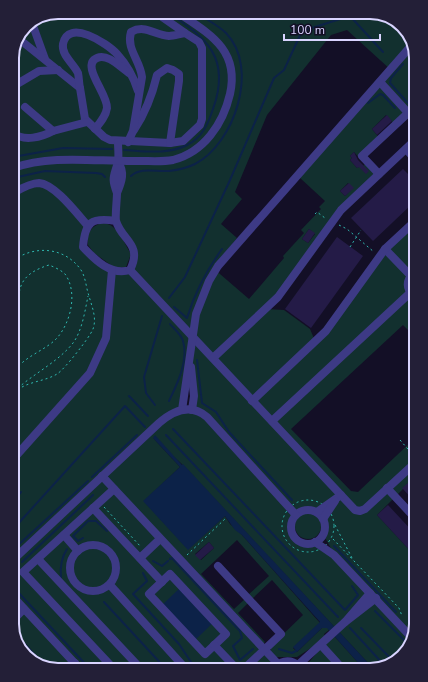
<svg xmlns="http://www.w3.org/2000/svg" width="428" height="682" viewBox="0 0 428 682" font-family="'Nunito Sans',sans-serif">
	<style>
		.green { fill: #12302f; fill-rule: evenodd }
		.water { fill: #0c2248 }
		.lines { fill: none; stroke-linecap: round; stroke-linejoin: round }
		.stream { stroke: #0c2248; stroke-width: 2 }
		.building { fill: #241b47 }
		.path { stroke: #2fb8b0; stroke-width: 1; stroke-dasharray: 2 3; stroke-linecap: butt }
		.minor { stroke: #3d3a85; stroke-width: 8 }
		.rim { fill: none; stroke: #d9d4ff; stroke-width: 2 }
	</style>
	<rect width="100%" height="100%" fill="#130f26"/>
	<!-- green -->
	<g class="green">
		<path d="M58 12H373L395 20 411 37 412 113 395 125 386 115 372 129 380 139 362 155 379 174 341 210 266 309 284 310 310 329 315 341 385 249 413 223V274L408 280 413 294V327L409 331 403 325 291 429 351 491 358 492 414 439 415 477 377 515 415 556 416 627 408 649 391 665H370L183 465 153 438 180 467 144 501 188 549 225 516 230 524 242 535 320 623 293 648 297 652 322 628H328L329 630 324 634 325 636 314 646 297 657H276L271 654V646L303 615 272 580 252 599 248 595 269 576 237 540 201 574 234 609 246 598 249 602 238 613 265 642 262 645 271 663V667L55 670 47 667 17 634 12 55 26 25ZM347 30 391 70 299 177 325 201 319 207 321 209 301 230 304 233 283 256 284 258 249 299 213 268 237 238 221 224 242 199 235 192 267 115 331 35ZM354 152 365 164 361 168 360 166 357 168 350 160 352 158 350 156ZM348 183 353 188 345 196 340 191ZM105 219 116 221 135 261 122 273 94 259 83 247 84 231ZM309 229 315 234 308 243 302 239ZM186 378 194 396 187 409ZM334 506 323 519 325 525 323 534 334 554 312 543 300 542 296 538 291 527 292 521 300 512 305 510 317 512ZM209 542 214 548 201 560 195 554Z"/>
		<path d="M103 223C118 224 124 243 131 254L126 267 115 268 94 253 88 245C86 233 92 225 103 223Z"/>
		<circle cx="308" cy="526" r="13"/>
		<path d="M334 636 361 666H306L319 650Z"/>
		<path d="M17 640 39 665 33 662 17 645Z"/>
	</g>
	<!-- water -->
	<g class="water">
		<path d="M155 435 182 465 183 464 370 665 361 666 327 628H322L297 652 293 647 320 622 242 535 235 530 225 516 188 550 143 501 180 467 153 438Z"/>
		<path d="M183 585 216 620 192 643 159 608Z"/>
		<path d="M17 634 47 667 39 665 17 640Z"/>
	</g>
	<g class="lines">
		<!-- stream -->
		<g class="stream">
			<path d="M403 64 391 78 390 83 408 103"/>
			<path d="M368 103 380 94 383 95 395 108"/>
			<path d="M124 150C144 151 168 155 187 145 202 138 208 124 213 109 231 59 208 37 166 12"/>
			<path d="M13 157 63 148 112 149"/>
			<path d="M131 176C141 167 155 172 169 171 177 170 187 168 195 164 234 144 260 68 226 33 218 25 205 19 196 12"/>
			<path d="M13 178 45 171 96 173 102 174 105 177"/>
			<path d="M169 298 185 277 230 180 274 78 284 70 302 31 350 16 383 52"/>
			<path d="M174 307 187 318C195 292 206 271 222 249"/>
			<path d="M197 360 202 403 216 412 229 432 292 500"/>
			<path d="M129 396 148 416"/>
			<path d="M169 401C177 384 189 361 183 341 181 334 174 329 170 324"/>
			<path d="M155 405 146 393 144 377 162 316"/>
			<path d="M173 429 345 610 358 595 352 586"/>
			<path d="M166 435 338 617"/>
			<path d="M92 477 137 435"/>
			<path d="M16 498 21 492"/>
			<path d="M16 526 125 406 145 427"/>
			<path d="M83 538 78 541 73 536 88 521H96L107 531"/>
			<path d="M334 546 396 612"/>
			<path d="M16 547 88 481"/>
			<path d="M170 559 172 558 240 631 242 638 233 646 240 660 253 649"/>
			<path d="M153 561 162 566 168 561"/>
			<path d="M22 562 93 495"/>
			<path d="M143 573 147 581 133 594 179 644 195 668"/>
			<path d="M61 578C60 567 61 558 67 549"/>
			<path d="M16 590 90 669"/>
			<path d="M104 602 165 668"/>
			<path d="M375 611 410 646"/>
			<path d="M350 628 384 665"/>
			<path d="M361 628 394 662"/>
			<path d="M279 649 292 653 296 651"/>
			<path d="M210 668 214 664 218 668"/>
		</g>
	</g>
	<!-- building -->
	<g class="building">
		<path d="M387 115 392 121 377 135 372 129Z"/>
		<path d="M354 152 358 160 369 171 366 174 359 167 357 168 350 160 352 158 350 156Z"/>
		<path d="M403 169 412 178V204L373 241 351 218Z"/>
		<path d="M349 183 354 188 345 196 340 191Z"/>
		<path d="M309 229 315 233 308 243 302 239Z"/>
		<path d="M337 237 363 256 311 328 285 309Z"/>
		<path d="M415 477V502L402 488Z"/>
		<path d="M388 505 415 534V556L377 515Z"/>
		<path d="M209 542 214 548 200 560 195 555Z"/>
	</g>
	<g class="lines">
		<!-- path -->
		<g class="path">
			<path d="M315 214 317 212 325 218"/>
			<path d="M339 225 347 229 374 252"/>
			<path d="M350 247 361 230"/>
			<path d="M14 260C35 245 65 247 81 270 86 278 86 288 89 296 92 307 97 318 93 329 90 337 64 370 57 374 44 382 27 381 15 392"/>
			<path d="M14 346C29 310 0 280 49 265 54 267 61 270 65 274 78 292 71 322 57 338 46 350 27 355 15 370"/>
			<path d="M18 388C35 373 59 361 73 343 82 331 85 311 88 296"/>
			<path d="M400 440 414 456"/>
			<circle cx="308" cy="526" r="26"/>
			<path d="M104 507 141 547"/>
			<path d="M335 525 352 558"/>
			<path d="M333 539 399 608 402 616"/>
			<path d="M187 555 226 518"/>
		</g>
		<!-- minor -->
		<g class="minor">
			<path d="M32 23 45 59"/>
			<path d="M19 39 80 88 85 119 104 137 110 140 170 143 183 141 200 125 202 119V48L199 42 185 33"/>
			<path d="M380 82 411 116"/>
			<path d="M12 87 39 71 58 70"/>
			<path d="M80 88C79 84 79 78 78 73 74 64 61 55 63 44 68 18 107 43 117 54 127 65 134 78 138 91"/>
			<path d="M25 107 53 131 87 122"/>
			<path d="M95 129C100 123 106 116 107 108 108 94 80 65 97 58 108 53 121 68 129 73"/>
			<path d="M134 130C146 112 152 96 157 75L167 68 173 70 179 74V81L170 143"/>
			<path d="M13 133C24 142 42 137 53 131"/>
			<path d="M128 142 133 131 142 77C140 60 126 49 131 32 145 24 154 35 169 36 174 36 179 34 185 33L155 12"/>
			<path d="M406 149 412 156"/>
			<path d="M118 162C125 172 122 181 117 193 111 177 114 177 118 162 119 156 118 148 118 142"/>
			<path d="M13 168C53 154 98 162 140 161 151 161 163 162 173 160 204 152 223 124 230 94 240 49 208 33 177 12"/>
			<path d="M379 174 362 156 408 113H412"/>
			<path d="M13 193C20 189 31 183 39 183 55 184 78 215 88 226"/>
			<path d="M116 221C91 217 85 222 83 247 95 260 111 276 130 270 143 244 122 241 116 221 115 216 117 199 117 193"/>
			<path d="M385 249 411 276"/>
			<path d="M130 270 355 510 360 511 365 509 415 463"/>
			<path d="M413 274C406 280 406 289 413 294"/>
			<path d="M213 358 278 297 341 210 412 143"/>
			<path d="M191 367 194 396 192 410"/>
			<path d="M252 401 326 331 385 249 413 223"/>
			<path d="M182 410 196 314 209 281 218 266 411 46"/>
			<path d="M272 421 411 292"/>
			<path d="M15 457 90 373 106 338 112 270"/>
			<path d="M102 476 278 664"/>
			<path d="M387 488 415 518"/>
			<path d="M93 508 162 582"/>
			<circle cx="308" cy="527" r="17"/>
			<path d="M317 512 341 495"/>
			<path d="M323 519 335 501"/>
			<path d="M64 535 78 551"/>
			<path d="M315 542 334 555 412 638"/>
			<circle cx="93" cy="568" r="23"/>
			<path d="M16 557 159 423C174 410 191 403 207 417L296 515"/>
			<path d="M140 558 160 539"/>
			<path d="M38 559 141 669"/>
			<path d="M218 566 281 634 246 667"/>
			<path d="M170 574 226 634 205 654 149 594Z"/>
			<path d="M110 585 185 668"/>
			<path d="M370 593 345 622 376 598"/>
			<path d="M16 600 81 670"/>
			<path d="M17 616 24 609"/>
			<path d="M214 645 235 667"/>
			<path d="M321 645 340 666"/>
			<path d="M298 665 345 622"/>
			<path d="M276 667C283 659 292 660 299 666"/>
			<path d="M114 669 23 572 114 489"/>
			<path d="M68 670 75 663"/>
		</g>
	</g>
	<!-- crop -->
	<path d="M0 0H428V682H0ZM58 19H370A39 39 0 0 1 409 58V624A39 39 0 0 1 370 663H58A39 39 0 0 1 19 624V58A39 39 0 0 1 58 19Z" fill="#231f37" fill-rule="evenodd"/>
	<path class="rim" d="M58 19H370A39 39 0 0 1 409 58V624A39 39 0 0 1 370 663H58A39 39 0 0 1 19 624V58A39 39 0 0 1 58 19Z"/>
	<!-- scale -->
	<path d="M284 34v6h96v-6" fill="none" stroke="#d9d4ff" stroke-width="2"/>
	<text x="290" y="34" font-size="12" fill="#d9d4ff" stroke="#130f26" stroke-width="3" paint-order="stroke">100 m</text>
</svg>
